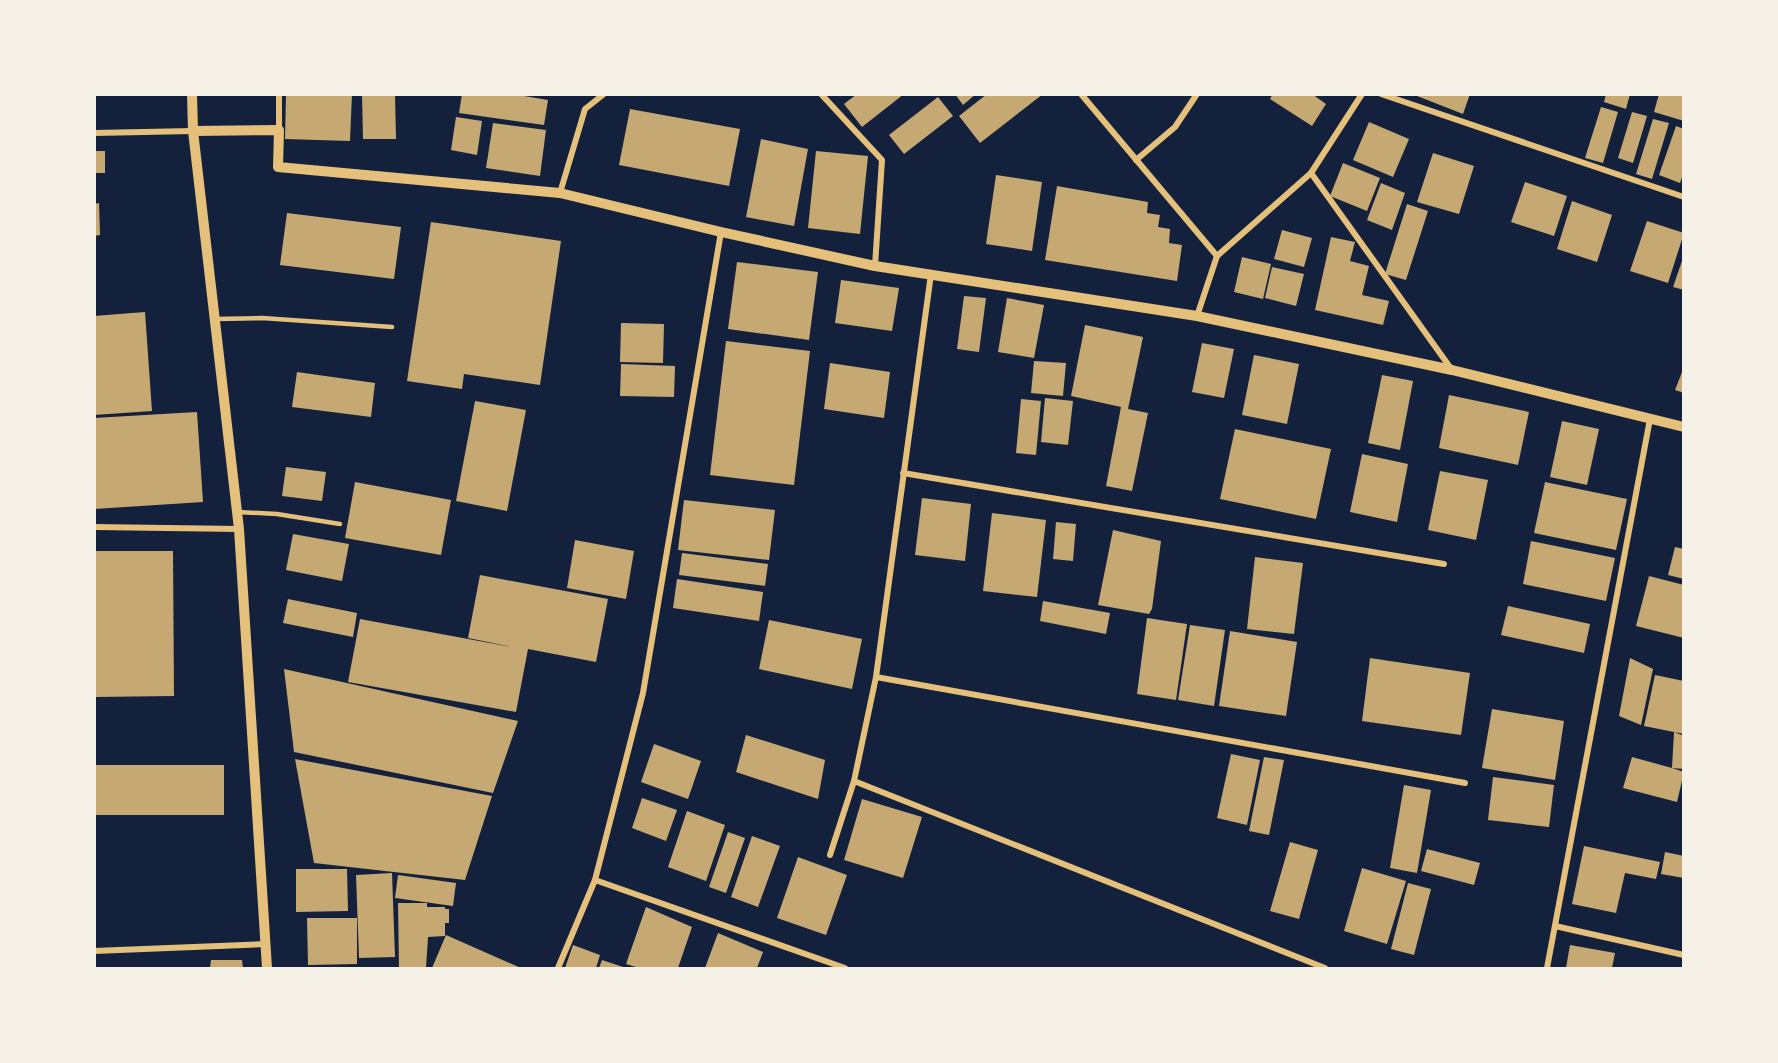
<svg xmlns="http://www.w3.org/2000/svg" width="1778" height="1063" viewBox="0 0 1778 1063" font-family="Commissioner,sans-serif">
	<style>
		.building { fill: #c6a872 }
		.lines { fill: none; stroke-linecap: round; stroke-linejoin: round }
		.service { stroke: #e5c07b; stroke-width: 4.5 }
		.minor { stroke: #e5c07b; stroke-width: 6 }
		.tertiary { stroke: #e5c07b; stroke-width: 10 }
	</style>
	<rect width="100%" height="100%" fill="#14213d"/>
	<!-- building -->
	<g class="building">
		<path d="M286 94H352L350 141 285 139Z"/>
		<path d="M362 94H395L396 139H363Z"/>
		<path d="M462 94H512L548 100 544 125 459 113Z"/>
		<path d="M857 94H904L862 127 844 104Z"/>
		<path d="M955 94H976L963 105Z"/>
		<path d="M987 94H1043L980 143 959 116Z"/>
		<path d="M1273 94H1312L1326 104 1312 126 1270 99Z"/>
		<path d="M1412 94H1470L1463 114Z"/>
		<path d="M1606 94H1630L1626 109 1604 102Z"/>
		<path d="M1659 94H1684V121L1654 112Z"/>
		<path d="M938 97 953 116 904 154 889 135Z"/>
		<path d="M1601 107 1618 112 1603 163 1585 158Z"/>
		<path d="M630 109 740 129 729 186 619 165Z"/>
		<path d="M1632 112 1647 116 1633 163 1618 158Z"/>
		<path d="M456 117 482 121 477 155 451 150Z"/>
		<path d="M1653 119 1669 123 1652 179 1636 174Z"/>
		<path d="M1369 122 1409 139 1393 177 1353 160Z"/>
		<path d="M493 123 546 130 540 176 486 168Z"/>
		<path d="M1676 126 1684 129V172L1680 183 1659 175Z"/>
		<path d="M761 139 808 149 794 226 746 217Z"/>
		<rect x="94" y="151" width="11" height="22"/>
		<path d="M816 151 868 156 860 234 808 228Z"/>
		<path d="M1433 153 1474 166 1459 214 1417 202Z"/>
		<path d="M1343 163 1380 178 1367 211 1330 196Z"/>
		<path d="M996 175 1042 182 1032 251 986 244Z"/>
		<path d="M1525 182 1567 196 1554 236 1511 222Z"/>
		<path d="M1381 183 1405 193 1392 230 1367 220Z"/>
		<path d="M1057 186 1148 202 1147 213 1160 215 1158 227 1170 229 1169 243 1182 245 1177 281 1045 260Z"/>
		<path d="M1572 201 1612 215 1597 262 1557 249Z"/>
		<path d="M99 203 100 235 94 236V204Z"/>
		<path d="M1407 204 1428 211 1406 280 1385 274Z"/>
		<path d="M287 213 401 227 394 279 280 265Z"/>
		<path d="M1647 221 1684 233 1668 283 1630 271Z"/>
		<path d="M431 222 561 241 540 385 464 374 462 389 407 381Z"/>
		<path d="M1282 230 1312 238 1304 267 1274 259Z"/>
		<path d="M1331 237 1355 242 1350 261 1369 266 1362 295 1389 301 1383 325 1315 310Z"/>
		<path d="M1684 255V290L1673 287Z"/>
		<path d="M1242 257 1271 264 1263 299 1234 292Z"/>
		<path d="M737 262 818 272 809 340 728 329Z"/>
		<path d="M1272 267 1304 274 1296 306 1265 298Z"/>
		<path d="M841 280 899 288 892 331 835 323Z"/>
		<path d="M964 296 986 298 979 352 957 349Z"/>
		<path d="M1007 298 1044 305 1034 358 998 352Z"/>
		<path d="M145 312 152 411 94 415V316Z"/>
		<path d="M621 323 664 324 663 363 620 362Z"/>
		<path d="M1085 325 1143 337 1128 409 1148 413 1132 491 1106 486 1121 407 1071 396Z"/>
		<path d="M726 341 810 351 794 485 710 475Z"/>
		<path d="M1202 343 1234 349 1224 398 1192 392Z"/>
		<path d="M1254 355 1299 364 1287 424 1242 415Z"/>
		<path d="M1034 361 1066 363 1063 396 1031 393Z"/>
		<path d="M830 363 890 372 884 418 824 409Z"/>
		<path d="M621 364 675 366 674 397 620 396Z"/>
		<path d="M1684 367V393L1675 390Z"/>
		<path d="M297 372 375 383 371 417 292 407Z"/>
		<path d="M1382 375 1413 381 1400 450 1368 443Z"/>
		<path d="M1449 395 1529 412 1518 465 1439 448Z"/>
		<path d="M1045 398 1073 401 1068 445 1041 442Z"/>
		<path d="M1021 399 1041 401 1036 455 1016 453Z"/>
		<path d="M475 401 526 410 507 511 456 501Z"/>
		<path d="M197 412 203 502 94 509V418Z"/>
		<path d="M1562 421 1599 429 1587 485 1550 477Z"/>
		<path d="M1235 429 1331 449 1316 519 1220 499Z"/>
		<path d="M1362 454 1408 464 1397 522 1350 512Z"/>
		<path d="M286 467 326 472 322 501 282 496Z"/>
		<path d="M1440 471 1488 480 1476 540 1428 530Z"/>
		<path d="M355 482 451 500 441 555 345 538Z"/>
		<path d="M1545 482 1627 499 1616 550 1534 533Z"/>
		<path d="M922 498 971 504 965 561 915 555Z"/>
		<path d="M684 500 775 510 769 560 678 550Z"/>
		<path d="M992 513 1046 520 1037 597 983 591Z"/>
		<path d="M1056 522 1076 524 1073 561 1053 559Z"/>
		<path d="M1113 530 1161 541 1152 609 1149 614 1098 605Z"/>
		<path d="M293 534 349 544 342 581 286 570Z"/>
		<path d="M575 540 634 551 626 599 567 588Z"/>
		<path d="M1531 541 1615 558 1606 601 1523 584Z"/>
		<path d="M1675 547 1684 549V579L1668 575Z"/>
		<path d="M94 551H173L174 696 94 697Z"/>
		<path d="M682 553 768 564 765 586 679 575Z"/>
		<path d="M1255 557 1303 563 1294 634 1247 629Z"/>
		<path d="M480 575 608 599 596 662 528 649 516 712 348 682 360 619 512 647 468 638Z"/>
		<path d="M1649 576 1684 585V638L1636 626Z"/>
		<path d="M677 579 763 592 759 621 673 608Z"/>
		<path d="M288 599 357 613 353 637 283 623Z"/>
		<path d="M1043 601 1110 613 1106 634 1040 621Z"/>
		<path d="M1508 606 1590 624 1584 653 1501 635Z"/>
		<path d="M1147 618 1187 624 1176 700 1137 694Z"/>
		<path d="M769 620 862 639 852 689 759 669Z"/>
		<path d="M1190 625 1225 630 1214 706 1178 700Z"/>
		<path d="M1230 631 1297 642 1286 716 1219 706Z"/>
		<path d="M1370 658 1470 673 1461 735 1362 721Z"/>
		<path d="M1630 658 1653 669 1641 725 1619 716Z"/>
		<path d="M284 669 518 721 493 793 294 752Z"/>
		<path d="M1655 675 1684 681V734L1674 732 1684 736V769L1672 768 1684 772 1677 802 1623 788 1632 757 1672 768 1674 732 1644 726Z"/>
		<path d="M1492 709 1564 721 1555 780 1482 768Z"/>
		<path d="M746 735 825 760 818 799 736 772Z"/>
		<path d="M654 744 701 761 688 799 641 782Z"/>
		<path d="M1231 754 1260 760 1247 825 1217 818Z"/>
		<path d="M1264 757 1284 760 1269 835 1249 831Z"/>
		<path d="M295 759 492 796 465 880 314 863Z"/>
		<rect x="94" y="765" width="130" height="50"/>
		<path d="M1493 777 1554 785 1549 827 1488 820Z"/>
		<path d="M1404 785 1431 790 1417 873 1390 868Z"/>
		<path d="M642 798 677 810 666 841 632 828Z"/>
		<path d="M862 799 922 817 903 878 844 860Z"/>
		<path d="M687 811 725 825 706 881 668 867Z"/>
		<path d="M728 832 745 838 726 893 709 887Z"/>
		<path d="M752 836 780 846 758 907 731 897Z"/>
		<path d="M1290 842 1318 850 1299 919 1270 911Z"/>
		<path d="M1584 846 1660 862 1656 879 1625 873 1616 913 1572 904Z"/>
		<path d="M1427 849 1480 863 1474 885 1421 871Z"/>
		<path d="M1665 852 1684 856V878L1661 874Z"/>
		<path d="M798 857 847 875 826 935 777 918Z"/>
		<path d="M1362 868 1406 881 1387 944 1344 931Z"/>
		<path d="M296 869H347L348 911 296 912Z"/>
		<path d="M392 873 395 957 359 958 356 875Z"/>
		<path d="M398 875 456 883 453 906 395 898Z"/>
		<path d="M1408 883 1431 889 1414 955 1391 949Z"/>
		<path d="M398 903H427V907H445V909H449V923H445V936L428 937 426 968H399Z"/>
		<path d="M646 907 692 927 678 968H639L626 964Z"/>
		<path d="M307 918H357V964L308 965Z"/>
		<path d="M718 933 763 952 757 968H705Z"/>
		<path d="M446 935 521 968H432Z"/>
		<path d="M573 945 600 955 596 968H565Z"/>
		<path d="M1570 945 1615 953 1612 968H1566Z"/>
		<path d="M211 960H242L243 968H210Z"/>
		<path d="M602 960 626 968H599Z"/>
	</g>
	<g class="lines">
		<!-- service -->
		<g class="service">
			<path d="M215 319 262 318 392 327"/>
			<path d="M237 512 277 514 340 524"/>
		</g>
		<!-- minor -->
		<g class="minor">
			<path d="M821 94 882 160 875 266"/>
			<path d="M1081 94 1217 256"/>
			<path d="M1381 94 1684 197"/>
			<path d="M279 130V94"/>
			<path d="M94 133 193 131"/>
			<path d="M1136 160 1175 127 1197 94"/>
			<path d="M1311 173 1452 370"/>
			<path d="M560 193 585 109 604 94"/>
			<path d="M931 274 876 677 854 781 1325 968"/>
			<path d="M1197 316 1217 256 1311 173 1362 94"/>
			<path d="M903 473 1444 564"/>
			<path d="M94 527 239 529"/>
			<path d="M876 677 1465 783"/>
			<path d="M830 855 854 781"/>
			<path d="M595 880 845 968"/>
			<path d="M1555 926 1684 955"/>
			<path d="M94 951 266 944"/>
			<path d="M558 968 595 880 643 693 721 232"/>
			<path d="M1547 968 1650 419"/>
		</g>
		<!-- tertiary -->
		<g class="tertiary">
			<path d="M192 94 193 131 239 529 267 968"/>
			<path d="M193 131 279 130 278 167 560 193 721 232 875 266 1197 316 1452 370 1684 427"/>
		</g>
	</g>
	<!-- border -->
	<rect width="1778" height="1063" fill="none" stroke="#f6f1e7" stroke-width="192"/>
</svg>
